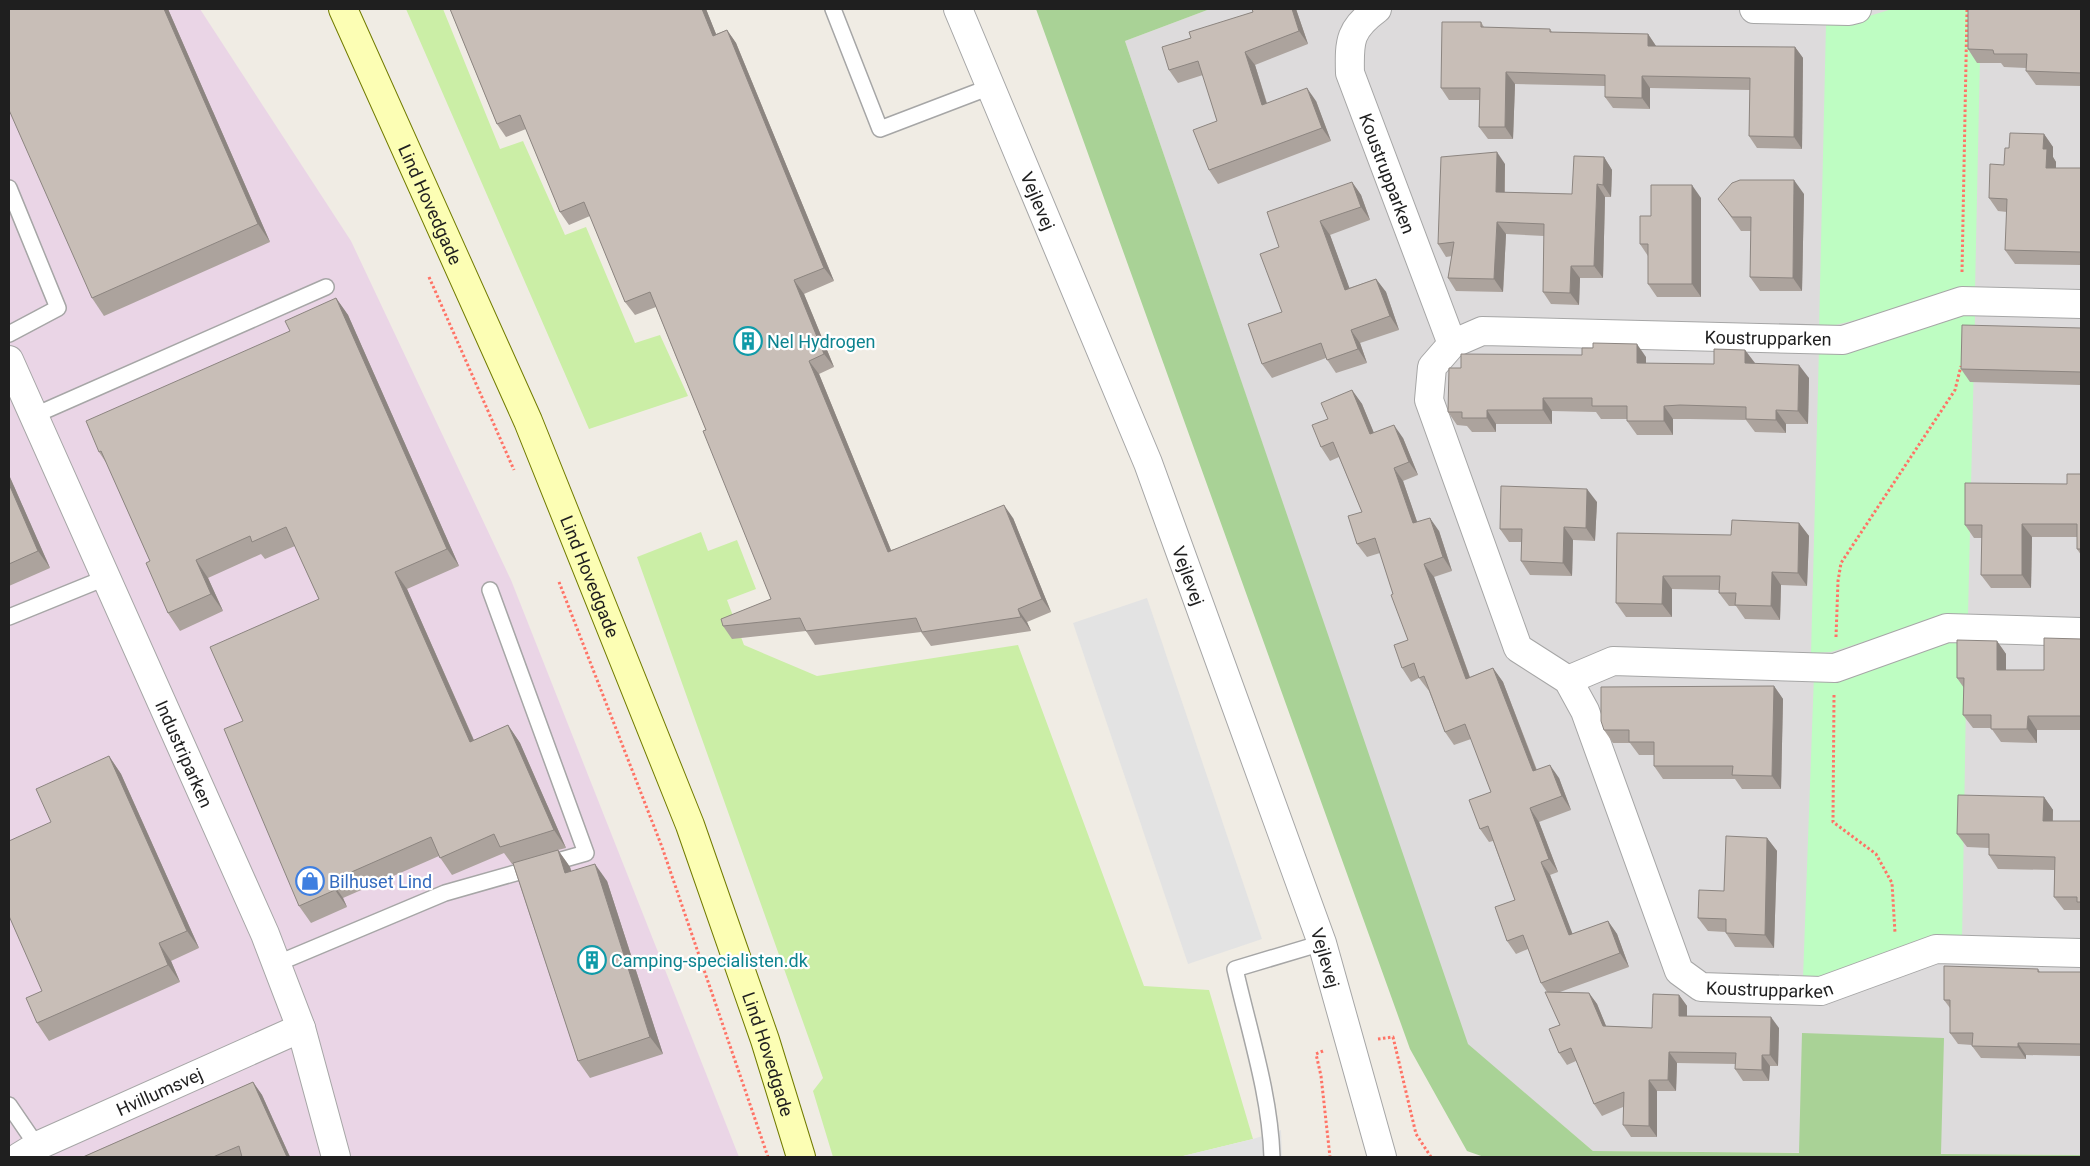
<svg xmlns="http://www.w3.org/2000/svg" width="2090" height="1166" viewBox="0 0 2090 1166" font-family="Roboto,sans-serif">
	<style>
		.residential { fill: #dddbdc }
		.industrial { fill: #ead5e6 }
		.grass { fill: #cbeea6 }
		.forest { fill: #a9d296 }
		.park { fill: #befdc2 }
		.parking { fill: #e3e3e3 }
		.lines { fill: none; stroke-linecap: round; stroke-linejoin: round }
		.service-casing { stroke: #a6a6a6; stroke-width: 18 }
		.minor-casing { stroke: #a6a6a6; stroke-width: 30 }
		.secondary-casing { stroke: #717b00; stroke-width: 30 }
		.path { stroke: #ff7366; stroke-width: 3; stroke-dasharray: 2.5 2.5; stroke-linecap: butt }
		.service { stroke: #fff; stroke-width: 15 }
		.minor { stroke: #fff; stroke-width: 28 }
		.secondary { stroke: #fcfeb4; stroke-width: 28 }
		.wall { fill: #aca39d }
		.shaded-wall { fill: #8c8580 }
		.building { fill: #c8beb7; stroke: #8c8580 }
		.labels { text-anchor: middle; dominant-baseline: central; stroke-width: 4.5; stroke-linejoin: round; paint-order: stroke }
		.street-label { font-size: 18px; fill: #1f1f1f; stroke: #fff }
		.culture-label { font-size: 18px; fill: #0d838f; stroke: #fff; text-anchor: start }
		.shop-label { font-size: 18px; fill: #366cbe; stroke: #fff; text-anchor: start }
	</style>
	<rect width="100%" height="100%" fill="#f0ece4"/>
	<!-- residential -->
	<path class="residential" d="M1210 9H2081V1155L1593 1151 1467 1044 1125 41Z"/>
	<!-- industrial -->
	<path class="industrial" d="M9 9H200L351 241 511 580 739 1157H9Z"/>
	<!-- grass -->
	<g class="grass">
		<path d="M406 9H443L500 149 523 141 565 235 586 227 635 343 660 335 688 396 589 429Z"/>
		<path d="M701 532 708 551 737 540 756 589 727 600 744 645 817 676 1018 645 1144 986 1209 990 1253 1139 1179 1157H833L813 1091 823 1078 637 557Z"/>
	</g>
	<!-- forest -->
	<path class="forest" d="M1036 9H1210L1125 41 1468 1044 1593 1151 1799 1153 1802 1033 1944 1038 1941 1154 2081 1155V1157H1484L1467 1151 1410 1049Z"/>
	<!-- park -->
	<g class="park">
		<path d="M1892 9H1981L1975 291 1819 329 1826 24 1853 21Z"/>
		<path d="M1953 314 1975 315 1968 616H1948L1831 652 1811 653 1819 349Z"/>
		<path d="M1947 639H1967L1962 942 1818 978H1803L1814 674Z"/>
	</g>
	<!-- parking -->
	<g class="parking">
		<path d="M1147 598 1262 939 1188 964 1073 623Z"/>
		<path d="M1281 1130 1282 1157H1179L1253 1139Z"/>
	</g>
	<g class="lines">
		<defs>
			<g id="service">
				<path d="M833 9 880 129 990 87"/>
				<path d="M9 188 58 308 9 334"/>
				<path d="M33 416 326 287"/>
				<path d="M9 617 105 578"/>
				<path d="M276 964 445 893 586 853 490 590"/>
				<path d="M9 1105 37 1146"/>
				<path d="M1272 1157C1270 1094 1249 1031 1235 969L1322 943"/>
			</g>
			<g id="minor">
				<path id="s1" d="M958 9 1148 463 1322 943 1382 1157"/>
				<path id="s2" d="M1377 9C1350 29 1349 40 1350 73L1452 344"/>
				<path d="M1754 9 1849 11 1857 9"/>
				<path id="s3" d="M2081 304 1962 301 1843 340 1482 331 1452 344 1432 367 1429 400 1518 648 1568 680 1585 711 1679 971 1701 987 1821 991 1936 949 2081 953"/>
				<path id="s4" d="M9 360 265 934 301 1028 336 1157"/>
				<path d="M1568 680 1613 661 1835 668 1947 628 2081 632"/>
				<path id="s5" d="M19 1157 37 1146 301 1028"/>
			</g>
			<g id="secondary">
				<path id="s6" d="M343 9 528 421 690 825 765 1040 801 1157"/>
			</g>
		</defs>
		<!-- service casing -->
		<use href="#service" class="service-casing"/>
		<!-- minor casing -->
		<use href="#minor" class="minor-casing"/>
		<!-- secondary casing -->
		<use href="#secondary" class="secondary-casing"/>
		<!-- path -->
		<g class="path">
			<path d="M1962 272 1967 9"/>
			<path d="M429 277 514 470"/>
			<path d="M559 582 662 847 768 1157"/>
			<path d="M1836 637 1838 581 1841 563 1955 390 1961 366"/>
			<path d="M1834 695 1833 822 1876 854 1892 883 1895 933"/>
			<path d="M1378 1039 1393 1037 1416 1134 1431 1157"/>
			<path d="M1323 1051 1316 1054 1321 1076 1330 1157"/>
		</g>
		<!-- service -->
		<use href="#service" class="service"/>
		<!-- minor -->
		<use href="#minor" class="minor"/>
		<!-- secondary -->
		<use href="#secondary" class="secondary"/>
	</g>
	<!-- wall -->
	<g class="wall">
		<path d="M9 9H168L270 242 104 316 92 298Z"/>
		<path d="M450 9H706L716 34 727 30 736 43 834 281 804 294 834 367 819 374 891 550 1013 518 1051 612 1027 622 1031 631 931 646 921 632 815 645 806 631 732 639 723 626 771 599 706 430 656 307 635 315 625 302 590 216 569 225 560 212 526 129 506 137 497 124Z"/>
		<path d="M1252 9H1296L1308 44 1255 65 1267 103 1316 101 1331 141 1218 184 1209 170 1217 121 1203 75 1178 83 1169 70 1191 38 1253 12Z"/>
		<path d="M2081 9V86L2036 85 2026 71V68L2004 67 2001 63H1977L1968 49Z"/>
		<path d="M1481 22 1484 27 1550 29 1552 32 1648 34 1656 46 1795 47 1803 58 1802 149 1757 148 1749 136 1750 90 1650 88V109L1613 108 1605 97V86L1515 84 1513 139H1488L1479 127 1480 100H1449L1441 88Z"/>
		<path d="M2044 134 2053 147V157L2056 162V168H2081V265L2015 264 2005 250 2007 212 1998 211 1989 198 2004 165 2009 148Z"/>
		<path d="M1604 157 1612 170 1611 197H1605L1603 278H1580L1579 305 1551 304 1543 292 1544 236 1506 234 1503 292 1456 291 1448 278 1452 256 1446 257 1438 244 1505 164V192L1572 194Z"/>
		<path d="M1352 182 1361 195 1370 220 1330 235 1349 288 1376 279 1386 292 1399 330 1360 343 1367 363 1336 373 1326 358 1272 378 1262 364 1282 312 1279 247Z"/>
		<path d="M1804 194 1802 291H1760L1750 277 1751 231H1741L1718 199Z"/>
		<path d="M1701 198V297H1657L1648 284V256L1640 244 1651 216Z"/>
		<path d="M336 298 348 315 459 566 407 589 474 740 508 725 520 743 566 848 558 850 570 867 571 872 607 881 663 1054 590 1078 578 1061 513 864H512L504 853 452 875 439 856 343 898 347 907 311 923 299 906 243 721 319 599 295 546 265 559 261 554 208 578 223 611 180 631 168 613 150 561 107 464 99 452 290 331Z"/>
		<path d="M2081 328V385L1970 382 1961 369Z"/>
		<path d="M1745 350 1755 364 1809 378 1808 424H1786V433L1755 432 1746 420 1690 419H1673V435H1637L1627 421V419H1601L1596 412 1552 411V424H1496V432H1472L1467 426 1457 425 1448 412 1461 368 1646 357V364H1714Z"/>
		<path d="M1352 390 1362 404 1374 433 1403 438 1418 475 1403 481 1417 522 1439 531 1452 571 1434 577 1470 677 1493 668 1503 682 1537 770 1559 778 1571 810 1539 822 1558 872 1550 875 1572 934 1608 921 1617 934 1629 967 1560 992 1589 993 1597 1004 1606 1026 1652 1028 1679 995 1687 1006V1016L1779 1028 1778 1066H1770L1769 1081H1743L1735 1069 1736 1064 1677 1063 1676 1091H1657V1137H1631L1623 1125V1107L1602 1116 1594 1104 1576 1061 1567 1065 1559 1053 1560 1025 1547 992 1541 983 1528 949 1516 954 1507 941 1515 900 1493 841 1489 842 1480 829 1491 792 1471 739 1454 745 1445 732 1429 691 1419 678 1411 682 1402 668 1408 640 1380 553 1367 557 1357 544 1362 512 1339 457 1330 461 1321 447 1328 419Z"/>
		<path d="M2081 474V555L2077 549V537H2032L2031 588H1991L1981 575 1982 538H1974L1965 525 2067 484Z"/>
		<path d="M9 475 50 568 9 586Z"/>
		<path d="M1597 502 1595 541 1573 540 1572 576 1530 575 1521 561V542H1509L1500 529Z"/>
		<path d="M1799 523 1809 536 1807 586 1781 585 1780 620 1745 619 1736 606H1729L1719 593V590L1672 589V617H1626L1616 603 1731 535Z"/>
		<path d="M2081 639V730H2037V743L2001 742 1991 728H1973L1963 715 1964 688 1957 678 1997 641 2006 654V670H2044Z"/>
		<path d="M1774 686 1783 699 1781 789H1742L1735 779H1663L1654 766V755H1639L1630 743H1613L1604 730Z"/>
		<path d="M109 756 121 774 199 948 171 961 180 982 49 1041 37 1023 42 991 51 822Z"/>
		<path d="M2044 797 2053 810V821H2081V910H2064L2054 897V870L1998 869 1989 855V848L1967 847 1957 834Z"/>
		<path d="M1767 838 1777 851 1774 948 1735 947 1726 933V932L1708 931 1698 918 1724 891Z"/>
		<path d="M2038 969 2040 972 2081 973V1056L2026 1055V1059L1981 1058 1972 1046V1045L1958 1044 1950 1033V1008L1944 1000Z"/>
		<path d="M253 1082 262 1095 290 1157H83Z"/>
	</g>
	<!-- shaded-wall -->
	<g class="shaded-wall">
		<path d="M164 9H168L270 242 258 224Z"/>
		<path d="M702 9H706L722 49 713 36Z"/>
		<path d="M1292 9H1296L1308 44 1299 31Z"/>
		<path d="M727 30 736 43 834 281 824 268Z"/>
		<path d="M1648 34 1656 46H1648Z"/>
		<path d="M1795 47 1803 58 1802 149 1794 137Z"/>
		<path d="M1245 52 1255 65 1271 118 1262 105Z"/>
		<path d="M1506 72 1515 84 1513 139 1505 127Z"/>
		<path d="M1642 76 1650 88V109L1642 98Z"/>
		<path d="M1307 88 1316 101 1331 141 1322 128Z"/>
		<path d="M2044 134 2053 147V157L2056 162V181L2046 168 2043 149Z"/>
		<path d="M1497 152 1505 164 1504 204 1496 192Z"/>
		<path d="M1604 157 1612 170 1611 197 1603 185Z"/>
		<path d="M1794 180 1804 194 1802 291 1793 278Z"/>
		<path d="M1352 182 1361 195 1370 220 1361 207Z"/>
		<path d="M1597 184 1605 197 1603 278 1594 266Z"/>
		<path d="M1692 185 1701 198V297L1692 284Z"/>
		<path d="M1320 221 1330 235 1355 303 1345 290Z"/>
		<path d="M1497 222 1506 234 1503 292 1494 279Z"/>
		<path d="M1571 266 1580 278 1579 305 1570 293Z"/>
		<path d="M1376 279 1386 292 1399 330 1390 316Z"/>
		<path d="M794 280 804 294 834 367 824 354Z"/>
		<path d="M336 298 348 315 459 566 447 549Z"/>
		<path d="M1351 330 1360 343 1367 363 1358 349Z"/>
		<path d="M1637 344 1646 357V377L1637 363Z"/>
		<path d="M1745 350 1755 363 1754 377 1745 363Z"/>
		<path d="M809 361 819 374 897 565 888 552Z"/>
		<path d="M1799 365 1809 378 1808 424 1798 411Z"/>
		<path d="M1352 390 1362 404 1380 448 1370 434Z"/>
		<path d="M1543 398 1552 411V424L1543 410Z"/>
		<path d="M1664 406 1673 419V435L1664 421Z"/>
		<path d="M1487 410 1496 424V432L1487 418Z"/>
		<path d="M1776 410 1786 424V433L1776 420Z"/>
		<path d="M1394 425 1403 438 1418 475 1409 462Z"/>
		<path d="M1394 468 1403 481 1422 536 1413 523Z"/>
		<path d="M9 475 50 568 38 551 9 484Z"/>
		<path d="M1587 489 1597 502 1595 541 1586 528Z"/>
		<path d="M1004 505 1013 518 1051 612 1042 599Z"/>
		<path d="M1430 518 1439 531 1452 571 1443 557Z"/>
		<path d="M1799 523 1809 536 1807 586 1798 573Z"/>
		<path d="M2022 524 2032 537 2031 588 2022 575Z"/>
		<path d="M1564 527 1573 540 1572 576 1563 563Z"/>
		<path d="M196 560 208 578 223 611 211 594Z"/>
		<path d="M1424 564 1434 577 1475 692 1466 679Z"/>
		<path d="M395 572 407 589 482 759 470 742Z"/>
		<path d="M1772 572 1781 585 1780 620 1771 606Z"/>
		<path d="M1663 576 1672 589V617L1662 604Z"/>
		<path d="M1018 609 1027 622 1031 631 1021 617Z"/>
		<path d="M1997 641 2006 654V683L1997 670Z"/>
		<path d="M1493 668 1503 682 1542 785 1533 771Z"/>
		<path d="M1774 686 1783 699 1781 789 1772 776Z"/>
		<path d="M2028 716 2037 730V743L2027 729Z"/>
		<path d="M508 725 520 743 566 848 554 830Z"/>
		<path d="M109 756 121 774 199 948 187 931Z"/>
		<path d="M1550 765 1559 778 1571 810 1562 796Z"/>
		<path d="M2044 797 2053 810 2052 835 2043 821Z"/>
		<path d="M1530 808 1539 822 1558 872 1549 859Z"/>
		<path d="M1767 838 1777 851 1774 948 1765 935Z"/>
		<path d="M558 850 570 867 577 891 565 873Z"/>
		<path d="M1541 862 1550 875 1578 948 1569 935Z"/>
		<path d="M595 864 607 881 663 1054 650 1037Z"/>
		<path d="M331 881 343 898 347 907 335 890Z"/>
		<path d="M1608 921 1617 934 1629 967 1620 953Z"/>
		<path d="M159 943 171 961 180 982 168 965Z"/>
		<path d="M1589 993 1597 1004 1611 1038 1603 1026Z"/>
		<path d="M1679 995 1687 1006V1027L1679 1016Z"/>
		<path d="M1771 1017 1779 1028 1778 1066 1770 1055Z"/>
		<path d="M2018 1043 2026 1055V1059L2018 1047Z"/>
		<path d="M1669 1052 1677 1063 1676 1091 1668 1080Z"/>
		<path d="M1762 1055 1770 1066 1769 1081 1762 1070Z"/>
		<path d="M1649 1080 1657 1091V1137L1649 1126Z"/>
		<path d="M253 1082 262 1095 290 1157H287Z"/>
	</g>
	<!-- building -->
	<g class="building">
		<path d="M9 9H164L258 224 92 298 9 110Z"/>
		<path d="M450 9H702L713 36 727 30 824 268 794 280 824 354 809 361 888 552 1004 505 1042 599 1018 609 1021 617 922 632 916 618 806 631 800 618 723 626 721 619 771 599 703 431 706 430 650 292 625 302 584 202 560 212 520 115 497 124Z"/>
		<path d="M1252 9H1292L1299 31 1245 52 1262 105 1307 88 1322 128 1209 170 1193 130 1217 121 1198 61 1169 70 1162 47 1191 38 1189 32 1253 12Z"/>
		<path d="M1968 9H2081V73L2026 71 2027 54H1994L1993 50 1968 49Z"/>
		<path d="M1442 22H1481V27L1550 29V32L1648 34V46L1795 47 1794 137 1749 136 1750 78 1642 76V98L1605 97V75L1506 72 1505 127H1479L1480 88H1441Z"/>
		<path d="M2010 133 2044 134 2043 149H2047L2046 168H2081V252L2005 250 2007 199 1989 198 1990 164 2004 165 2005 148H2009Z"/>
		<path d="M1497 152 1496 192 1572 194 1574 156 1604 157 1603 185 1597 184 1594 266H1571L1570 293 1543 292 1544 224 1497 222 1494 279 1448 278 1454 242 1438 244 1441 157Z"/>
		<path d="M1740 180H1794L1793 278 1750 277 1751 217H1732L1718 199 1732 183Z"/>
		<path d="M1352 182 1361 207 1320 221 1345 290 1376 279 1390 316 1351 330 1358 349 1327 360 1321 343 1262 364 1248 324 1282 312 1260 254 1279 247 1267 212Z"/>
		<path d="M1651 185H1692V284H1648V244H1640V216H1651Z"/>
		<path d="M336 298 447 549 395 572 470 742 508 725 554 830 500 847 494 834 440 858 431 837 331 881 335 890 299 906 224 729 243 721 210 647 319 599 286 527 252 542 250 536 196 560 211 594 168 613 146 563 150 561 101 451 99 452 86 421 290 331 285 321Z"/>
		<path d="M1962 325 2081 328V372L1961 369Z"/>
		<path d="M1593 343 1637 344V363L1714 364V349L1745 350V363L1799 365 1798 411 1776 410V420L1746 419V407L1680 405 1664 406V421H1627V406H1592V398H1543V410H1487V418H1462V412H1448L1449 368H1461V354L1582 355V348H1593Z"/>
		<path d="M1352 390 1370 434 1394 425 1409 462 1394 468 1413 523 1430 518 1443 557 1424 564 1466 679 1493 668 1533 771 1550 765 1562 796 1530 808 1549 859 1541 862 1569 935 1608 921 1620 953 1541 983 1523 935 1507 941 1495 907 1515 900 1488 826 1480 829 1469 800 1491 792 1465 724 1445 732 1424 676 1419 678 1414 663 1402 668 1394 645 1408 640 1391 595 1393 594 1375 538 1357 544 1348 516 1362 512 1333 442 1321 447 1312 425 1328 419 1321 403Z"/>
		<path d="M2067 474H2081V549H2077V524H2022V575H1981L1982 525H1965V483L2067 484Z"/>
		<path d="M9 484 38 551 9 564Z"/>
		<path d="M1501 486 1587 489 1586 528 1564 527 1563 563 1521 561 1522 529H1500Z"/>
		<path d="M1732 520 1799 523 1798 573 1772 572 1771 606 1735 605 1736 593H1719L1720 576H1663L1662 604 1616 603 1617 533 1731 535Z"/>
		<path d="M2044 638 2081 639V716H2028L2027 729H1991V715H1963L1964 678H1957V640L1997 641V670H2044Z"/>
		<path d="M1774 686 1772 776 1732 775 1733 766H1654V742H1629V730H1604L1601 721V687Z"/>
		<path d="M109 756 187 931 159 943 168 965 37 1023 26 998 42 991 9 916V841L51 822 36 789Z"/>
		<path d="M1958 795 2044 797 2043 821H2081V902H2077V897H2054L2055 857 1989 855V834H1957Z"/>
		<path d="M1726 836 1767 838 1765 935 1726 933V919L1698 918 1699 890 1724 891Z"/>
		<path d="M558 850 565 873 595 864 650 1037 578 1061 513 863Z"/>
		<path d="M1944 966 2038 969V972H2081V1044L2018 1043V1047L1972 1046 1973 1033H1950V1000H1944Z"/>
		<path d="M1545 992 1589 993 1603 1026 1652 1028 1653 994 1679 995V1016L1771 1017 1770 1055H1762V1070L1735 1069 1736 1053 1669 1052 1668 1080H1649V1126L1623 1125 1624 1092 1594 1104 1571 1048 1559 1053 1549 1029 1560 1025Z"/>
		<path d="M253 1082 287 1157H242L239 1146 213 1157H83Z"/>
	</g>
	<!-- icons -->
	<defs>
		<symbol id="building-ring" viewBox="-11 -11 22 22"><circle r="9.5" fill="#fff" stroke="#0f9aa8" stroke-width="1.5"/><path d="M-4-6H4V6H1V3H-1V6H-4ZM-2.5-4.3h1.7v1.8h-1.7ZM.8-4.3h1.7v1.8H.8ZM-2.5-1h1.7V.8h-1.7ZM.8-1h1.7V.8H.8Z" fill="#0f9aa8"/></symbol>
		<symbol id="shop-ring" viewBox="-11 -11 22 22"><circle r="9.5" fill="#fff" stroke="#3f7fe0" stroke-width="1.5"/><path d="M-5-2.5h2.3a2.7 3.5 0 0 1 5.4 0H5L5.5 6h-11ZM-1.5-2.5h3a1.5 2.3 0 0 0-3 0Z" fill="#3f7fe0"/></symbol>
	</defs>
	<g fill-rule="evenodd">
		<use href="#building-ring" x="732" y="325" width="32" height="32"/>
		<use href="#shop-ring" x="294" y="865" width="32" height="32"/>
		<use href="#building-ring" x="576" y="944" width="32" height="32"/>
	</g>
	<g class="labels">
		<!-- street labels -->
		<g class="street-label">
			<text stroke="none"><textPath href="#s2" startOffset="181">Koustrupparken</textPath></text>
			<text stroke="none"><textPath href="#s1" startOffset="208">Vejlevej</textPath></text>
			<text stroke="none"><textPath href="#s6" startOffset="214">Lind Hovedgade</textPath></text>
			<text transform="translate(1768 338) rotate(1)">Koustrupparken</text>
			<text stroke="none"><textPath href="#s6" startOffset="619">Lind Hovedgade</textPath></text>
			<text stroke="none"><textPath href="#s1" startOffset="612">Vejlevej</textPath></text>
			<text stroke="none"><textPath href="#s4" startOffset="431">Industriparken</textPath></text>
			<text stroke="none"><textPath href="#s1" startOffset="1018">Vejlevej</textPath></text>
			<text stroke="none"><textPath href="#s3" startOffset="1432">Koustrupparken</textPath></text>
			<text stroke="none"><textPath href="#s6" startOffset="1129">Lind Hovedgade</textPath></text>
			<text stroke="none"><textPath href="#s5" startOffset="155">Hvillumsvej</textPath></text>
		</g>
		<!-- culture labels -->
		<g class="culture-label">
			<text x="767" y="341">Nel Hydrogen</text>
			<text x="611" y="960">Camping-specialisten.dk</text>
		</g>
		<!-- shop labels -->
		<g class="shop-label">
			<text x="329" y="881">Bilhuset Lind</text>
		</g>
	</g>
	<!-- border -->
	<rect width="2090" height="1166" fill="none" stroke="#1f1f1f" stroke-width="20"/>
</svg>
